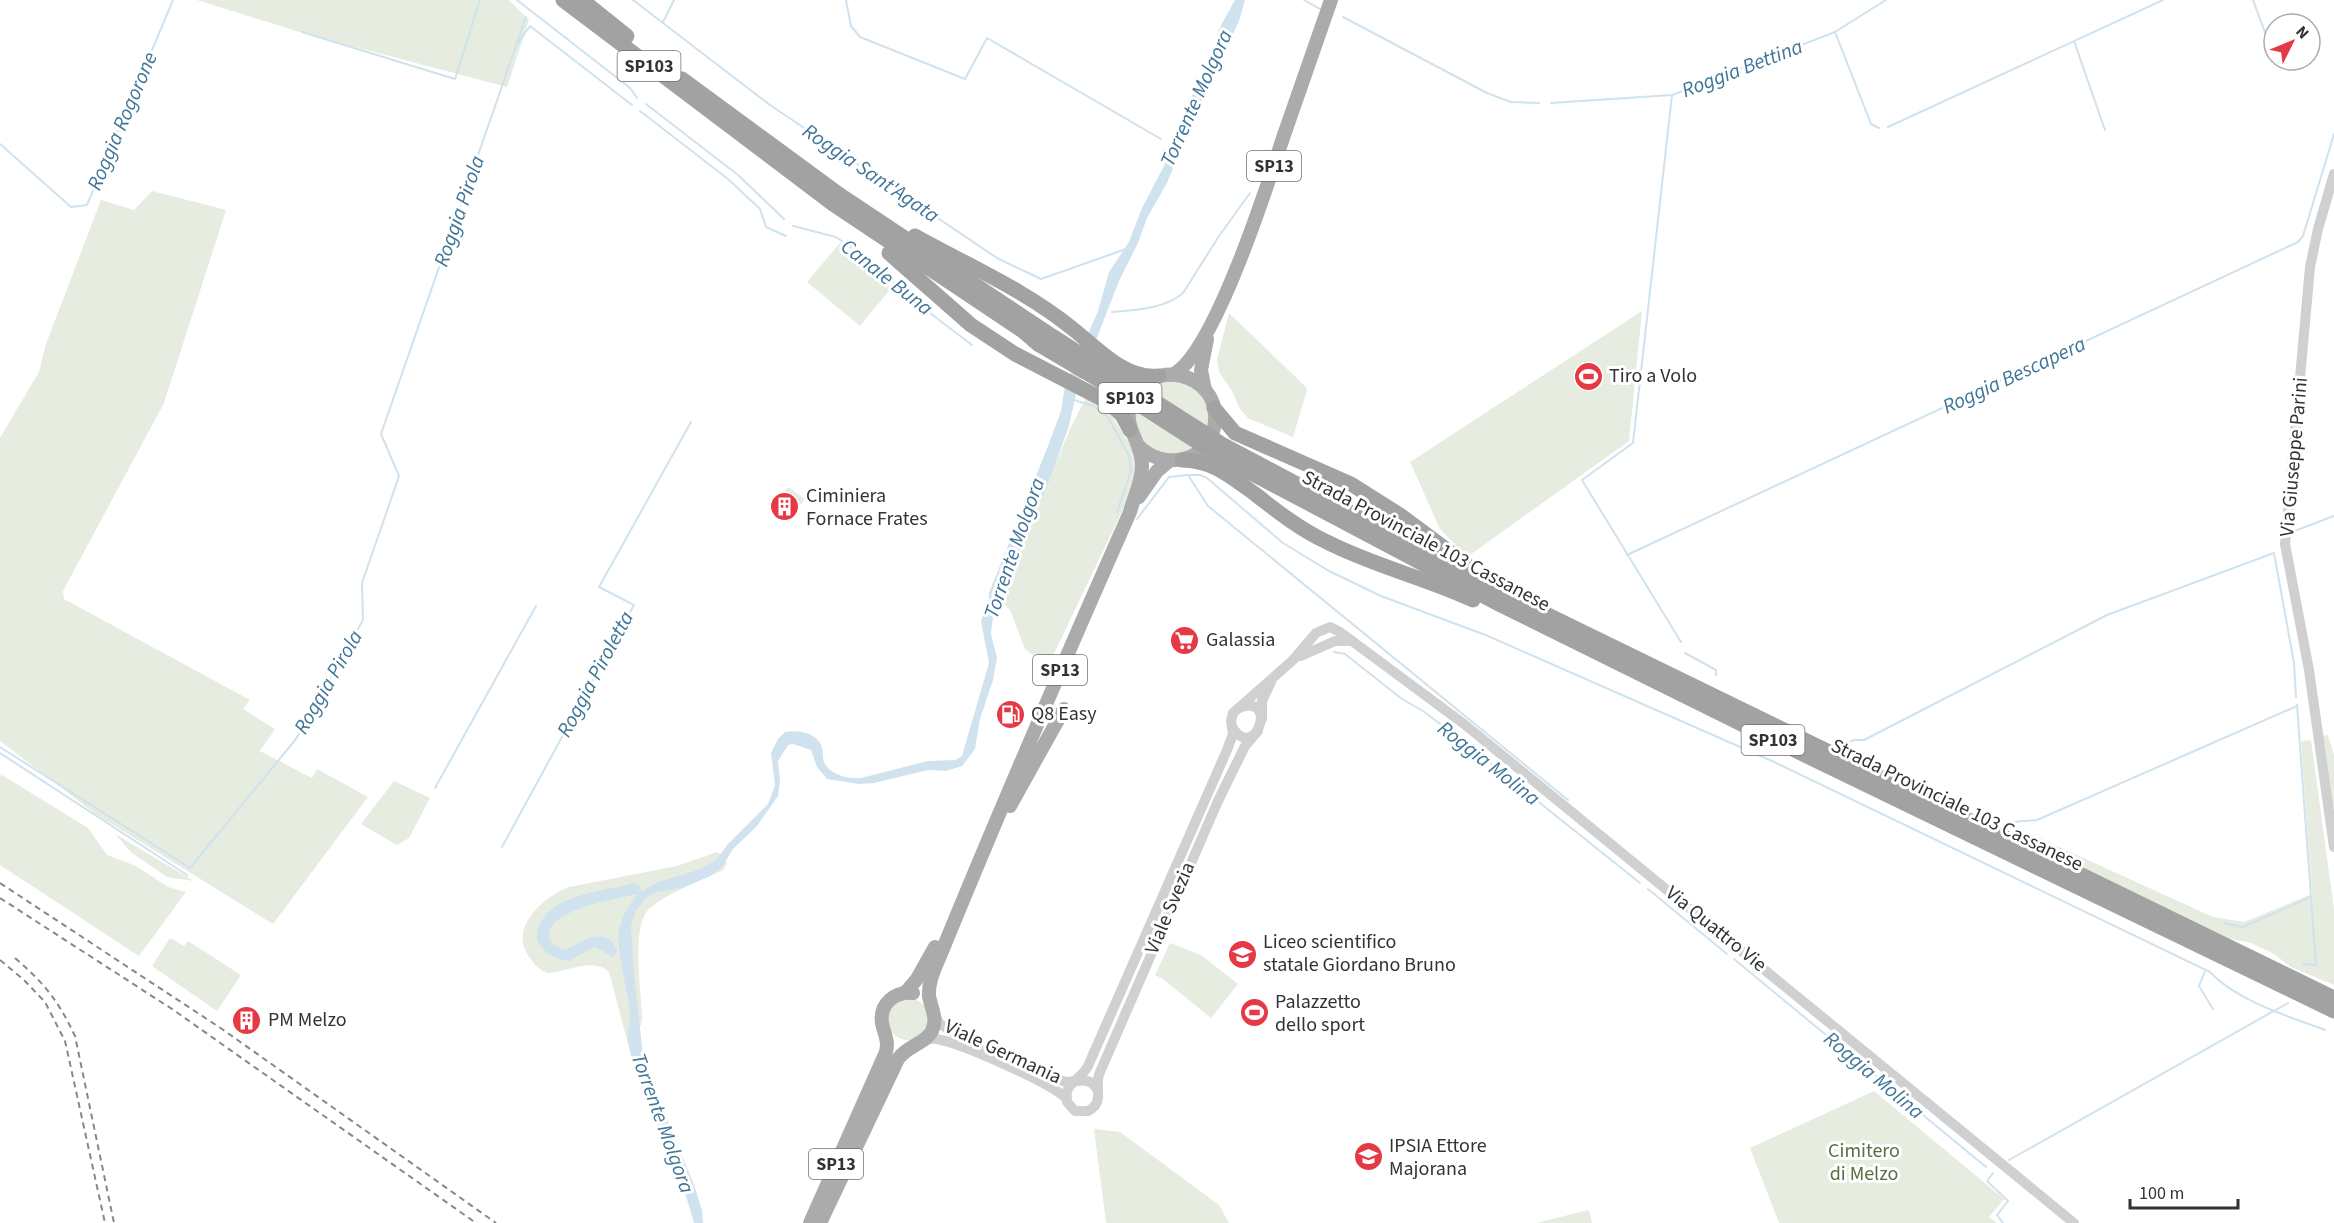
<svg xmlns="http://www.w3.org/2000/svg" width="2334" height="1223" viewBox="0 0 2334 1223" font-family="'Source Sans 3',sans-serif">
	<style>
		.green { fill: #e6ecdf }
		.water { fill: #cfe2ee }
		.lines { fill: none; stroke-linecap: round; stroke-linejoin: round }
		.stream { stroke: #cfe2ee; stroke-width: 2 }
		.tertiary { stroke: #d0d0d0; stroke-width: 10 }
		.primary { stroke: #ababab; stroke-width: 14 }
		.trunk { stroke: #a2a2a2; stroke-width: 15 }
		.rail { stroke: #888; stroke-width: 2; stroke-dasharray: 6 4.5; stroke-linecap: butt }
		.trunk-bridge { stroke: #a2a2a2; stroke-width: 15 }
		.labels { text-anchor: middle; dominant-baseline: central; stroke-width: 6; stroke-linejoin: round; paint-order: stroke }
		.shield { fill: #fff; stroke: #707070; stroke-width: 1.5 }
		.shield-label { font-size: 18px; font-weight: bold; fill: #333 }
		.poi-label { font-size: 20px; fill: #333; stroke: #fff; text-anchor: start }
		.street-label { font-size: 20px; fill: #333; stroke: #fff }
		.park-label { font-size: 20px; fill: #56703f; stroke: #fff }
		.water-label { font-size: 21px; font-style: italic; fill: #3f7597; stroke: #fff }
	</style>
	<rect width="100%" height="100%" fill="#fff"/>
	<!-- green -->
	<g class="green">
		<path d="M197 0H509L529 20 507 87 306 34Z"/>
		<path d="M152 191 226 210 164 403 63 591 64 599 250 700 243 709 275 729 260 751 312 778 317 769 368 797 273 924 97 815 0 741V438L39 372 46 344 101 200 134 210Z"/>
		<path d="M840 243 892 287 860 326 807 282Z"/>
		<path d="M1642 311 1629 441 1467 557 1440 529 1410 462Z"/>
		<path d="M1229 313 1305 386 1307 390 1293 437 1248 418 1240 409 1232 391 1219 372 1217 360Z"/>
		<path d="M1169 378 1196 387 1208 406 1210 422 1195 448 1174 456 1147 448 1132 419 1140 393 1165 379Z"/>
		<path d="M1087 396 1108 409 1132 448 1137 464 1127 501 1048 666 1025 649 1010 610 998 598 1071 427Z"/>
		<path d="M788 487 805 499 787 522 771 509Z"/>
		<path d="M2328 735 2334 755V813L2323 736Z"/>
		<path d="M2311 740 2334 909V985L2291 967 2274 954 2251 943 2227 938 2017 838 2022 830 2213 917 2244 922 2312 894 2301 741Z"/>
		<path d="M2 775 88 828 107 855 136 866 168 887 186 892 139 956 0 865V776Z"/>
		<path d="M394 781 430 798 409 838 397 845 361 824Z"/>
		<path d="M115 834 194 881 167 877 132 853Z"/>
		<path d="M717 852 724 856 727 863 723 870C702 880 665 894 649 909 631 926 641 991 642 1016L641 1025 632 1050 627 1040 609 972C592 957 568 972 548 973 539 970 535 965 530 958 507 929 543 897 569 887L677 866Z"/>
		<path d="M170 938 184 946 188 941 241 975 217 1011 152 966Z"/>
		<path d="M1170 943 1201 955 1238 984 1211 1018 1163 979 1155 975Z"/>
		<circle cx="908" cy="1019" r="21"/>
		<path d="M1874 1091 2004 1199 1989 1217 1997 1223H1779L1750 1148Z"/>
		<path d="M1094 1129 1120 1132 1219 1205 1229 1223H1106Z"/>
		<path d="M1589 1210 1592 1223H1536Z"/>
	</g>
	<!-- water -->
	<path class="water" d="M1235 0H1245L1239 21 1189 128 1167 183 1147 218 1138 243 1119 281 1077 389 1069 426 1049 481 1001 595 994 606 991 634 997 658 993 680 980 719 975 749 962 766 946 771 928 770 874 783 859 784 827 779 817 767 811 750 793 744 788 745 778 761 780 779 778 796 757 826 733 849 722 867 710 876 682 888 656 892 646 898 636 910 631 926 634 974 644 1065 693 1182 702 1210 703 1223H694C679 1162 643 1109 629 1047 626 1036 629 1027 630 1016 630 1007 628 997 626 989 620 948 608 930 638 894 619 898 546 910 549 936 549 944 559 948 566 950 582 940 608 925 617 951L613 957 595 947 568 961C554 959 543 953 537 939 538 895 601 892 634 883L640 887 641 892 658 882 698 870 716 860 728 844 768 804 775 785 771 753 778 739 785 732C796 730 814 732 820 743 824 748 822 756 824 762 830 775 848 779 861 778L928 761 955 760 962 756 989 663 981 621 989 599V593L1048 446 1061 411 1065 386 1098 311 1109 272 1129 242 1142 208 1163 168 1177 136 1184 113 1211 55 1219 29Z"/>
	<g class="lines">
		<!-- stream -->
		<g class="stream">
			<path d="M517 0 630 88 637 98"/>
			<path d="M633 0 770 105 997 258 1041 279 1126 249"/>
			<path d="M846 0 851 26 860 37 965 79 987 38 1161 139"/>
			<path d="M1304 0 1320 9"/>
			<path d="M2253 0 2273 54"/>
			<path d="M1343 17 1487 93 1511 102 1539 103"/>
			<path d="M663 22 674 0"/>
			<path d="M302 32 455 79 480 0"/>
			<path d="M1835 32 1871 124 1879 128"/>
			<path d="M2074 41 2105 130"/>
			<path d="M518 43 530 26 632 105"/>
			<path d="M1672 95 1633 443 1582 480 1681 642"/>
			<path d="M1551 103 1672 95 1835 32 1886 0"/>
			<path d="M646 104 738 175 784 219"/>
			<path d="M640 111 728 179 760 209 766 227 786 236"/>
			<path d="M1888 127 2163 0"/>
			<path d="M0 144 71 207 87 205 173 0"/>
			<path d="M793 226 836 237 859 253 930 313 972 345"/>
			<path d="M1112 312C1135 310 1165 309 1183 293L1219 236 1250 193"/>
			<path d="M1074 400 1093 406 1108 417 1129 456 1131 471 1117 512"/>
			<path d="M1188 475H1200L1207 478 1283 543 1329 571 1381 596 1488 636 1772 761 2210 972C2237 1001 2288 1016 2325 1030"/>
			<path d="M1137 519 1169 477 1188 475 1208 506 1568 800"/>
			<path d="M2292 532 2334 516"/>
			<path d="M1627 555 2298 242 2303 236 2334 134"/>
			<path d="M1334 652 1345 654 1402 699 1423 711 1455 735 1640 883"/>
			<path d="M1685 653 1716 670V675"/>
			<path d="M2297 705 2316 965 2303 964"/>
			<path d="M1847 743 1854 740H1864L2107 615 2274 553 2294 663 2296 697"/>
			<path d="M0 747 190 868 296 739 363 620 362 583 399 476 381 434 526 17"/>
			<path d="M0 753 187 875"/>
			<path d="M435 788 536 606"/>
			<path d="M2012 822 2037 820 2297 706"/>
			<path d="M502 847 634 605 599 587 691 422"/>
			<path d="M1648 889 1727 954"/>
			<path d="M2224 923 2243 927 2311 897"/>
			<path d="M1734 959 1986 1167"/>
			<path d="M2205 971 2199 986 2213 1009"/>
			<path d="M2009 1160 2288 1003"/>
			<path d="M1993 1173 1987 1181 2008 1201 1997 1215 2003 1223"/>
		</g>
		<!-- tertiary -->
		<g class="tertiary">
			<path d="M2334 174 2318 229 2310 267 2285 544 2309 670 2334 847"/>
			<path d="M1301 656 1335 641H1351"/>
			<path d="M1262 719V701L1271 682"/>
			<path d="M1232 727C1256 764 1279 692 1239 708"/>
			<path d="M1258 731 1245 746 1218 801 1100 1072C1093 1087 1106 1102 1088 1111H1075L1067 1102C1063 1083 1080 1081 1088 1066L1227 750 1233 734 1231 721 1233 713 1293 660 1316 633 1330 627 1340 632 1464 724 2074 1223"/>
			<path d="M935 1015 939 1023 952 1032 1065 1082C1080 1082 1090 1075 1098 1091"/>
			<path d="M923 1041C930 1038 935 1038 941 1040 965 1045 1051 1083 1067 1099"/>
		</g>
		<!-- primary -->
		<g class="primary">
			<path d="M1174 374C1215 351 1268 183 1284 135 1300 90 1315 45 1331 0"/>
			<path d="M1205 390 1201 370 1207 339"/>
			<path d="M1139 497 1157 471 1169 461"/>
			<path d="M1010 806 1064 709"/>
			<path d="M906 992 917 979 935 947"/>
			<path d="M810 1223 886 1052C889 1040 884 1034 882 1023 879 1004 895 991 913 993"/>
			<path d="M820 1223 898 1059C908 1045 925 1044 932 1031 938 1018 931 1008 929 996 928 982 935 968 940 956 1001 807 1065 659 1130 512 1134 497 1143 479 1142 463 1141 441 1122 426 1131 402 1149 356 1219 372 1215 421 1212 462 1162 473 1137 444"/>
		</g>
		<!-- trunk -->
		<g class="trunk">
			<path d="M563 0 833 204 1023 331 1038 344"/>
			<path d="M582 0 627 36"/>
			<path d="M682 79 840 195 1046 332"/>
			<path d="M915 236C969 266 1025 290 1073 329 1097 348 1125 380 1159 376"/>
			<path d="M889 253 971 325 1015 354 1108 402 1122 415 1130 430"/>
			<path d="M1214 408 1235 433 1351 484 1400 515 1466 564"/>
			<path d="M1225 446 1507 595 2334 998"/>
			<path d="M1219 456 1501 605 1778 742 2334 1011"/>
			<path d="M1182 460C1212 460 1231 477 1255 494 1278 512 1301 530 1327 542 1374 566 1426 578 1473 600"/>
		</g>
		<!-- rail -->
		<g class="rail">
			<path d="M0 883 222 1029 496 1223"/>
			<path d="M0 898 172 1009 476 1223"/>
			<path d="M15 958C44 983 58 1000 75 1036L114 1223"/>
			<path d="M0 960 24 980 45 1002 65 1041 105 1223"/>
		</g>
		<!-- trunk-bridge -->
		<g class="trunk-bridge">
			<path d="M1046 332 1225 446"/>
			<path d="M1038 344 1121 393 1219 456"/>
		</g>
	</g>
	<!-- icons -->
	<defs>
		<symbol id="stadium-disc" viewBox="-11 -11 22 22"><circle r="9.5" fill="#e63946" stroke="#fff"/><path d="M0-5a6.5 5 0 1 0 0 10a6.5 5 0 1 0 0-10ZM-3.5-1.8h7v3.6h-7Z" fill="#fff"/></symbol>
		<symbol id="building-disc" viewBox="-11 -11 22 22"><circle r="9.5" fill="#e63946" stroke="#fff"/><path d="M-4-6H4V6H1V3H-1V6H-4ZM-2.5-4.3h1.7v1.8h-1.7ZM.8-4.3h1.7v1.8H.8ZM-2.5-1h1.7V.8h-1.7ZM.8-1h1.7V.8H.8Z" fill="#fff"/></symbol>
		<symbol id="supermarket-disc" viewBox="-11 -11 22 22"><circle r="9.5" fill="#e63946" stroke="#fff"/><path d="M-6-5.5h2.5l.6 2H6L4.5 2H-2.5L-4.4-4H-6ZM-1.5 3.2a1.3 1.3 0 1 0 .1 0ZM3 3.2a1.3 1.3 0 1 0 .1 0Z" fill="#fff"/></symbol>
		<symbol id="fuel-disc" viewBox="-11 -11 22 22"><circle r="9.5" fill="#e63946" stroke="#fff"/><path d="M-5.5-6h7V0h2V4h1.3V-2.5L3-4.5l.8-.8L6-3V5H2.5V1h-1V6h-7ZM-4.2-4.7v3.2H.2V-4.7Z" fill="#fff"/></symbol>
		<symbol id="school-disc" viewBox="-11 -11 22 22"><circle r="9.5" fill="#e63946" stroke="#fff"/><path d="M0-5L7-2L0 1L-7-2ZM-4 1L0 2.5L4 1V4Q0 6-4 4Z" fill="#fff"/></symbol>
	</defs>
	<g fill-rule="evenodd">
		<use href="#stadium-disc" x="1572" y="360" width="33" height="33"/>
		<use href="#building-disc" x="768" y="490" width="33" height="33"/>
		<use href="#supermarket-disc" x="1168" y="624" width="33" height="33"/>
		<use href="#fuel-disc" x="994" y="698" width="33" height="33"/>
		<use href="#school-disc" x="1226" y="938" width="33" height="33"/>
		<use href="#stadium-disc" x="1238" y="996" width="33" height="33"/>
		<use href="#building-disc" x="230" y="1004" width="33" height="33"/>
		<use href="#school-disc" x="1352" y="1140" width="33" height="33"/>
	</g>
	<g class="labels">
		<!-- shield labels -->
		<g class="shield">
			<rect x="617.5" y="51" width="63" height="30" rx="4.5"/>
			<rect x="1247" y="151" width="54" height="30" rx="4.5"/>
			<rect x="1098.5" y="383" width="63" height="30" rx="4.5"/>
			<rect x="1033" y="655" width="54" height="30" rx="4.5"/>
			<rect x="1741.5" y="725" width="63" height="30" rx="4.5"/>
			<rect x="809" y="1149" width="54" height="30" rx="4.5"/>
		</g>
		<g class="shield-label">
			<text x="649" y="66">SP103</text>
			<text x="1274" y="166">SP13</text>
			<text x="1130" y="398">SP103</text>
			<text x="1060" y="670">SP13</text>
			<text x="1773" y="740">SP103</text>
			<text x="836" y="1164">SP13</text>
		</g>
		<!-- poi labels -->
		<g class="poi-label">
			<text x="1609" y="376">Tiro a Volo</text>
			<text x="806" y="496">Ciminiera<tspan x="806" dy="23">Fornace Frates</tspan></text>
			<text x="1206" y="640">Galassia</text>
			<text x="1031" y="714">Q8 Easy</text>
			<text x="1263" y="942">Liceo scientifico<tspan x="1263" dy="23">statale Giordano Bruno</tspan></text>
			<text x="1275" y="1002">Palazzetto<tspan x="1275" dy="23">dello sport</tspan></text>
			<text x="268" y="1020">PM Melzo</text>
			<text x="1389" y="1146">IPSIA Ettore<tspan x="1389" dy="23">Majorana</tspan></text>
		</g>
		<!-- street labels -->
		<g class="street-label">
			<text transform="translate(2294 457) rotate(-85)">Via Giuseppe Parini</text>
			<text transform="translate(1426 541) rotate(28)">Strada Provinciale 103 Cassanese</text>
			<text transform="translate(1957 805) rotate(26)">Strada Provinciale 103 Cassanese</text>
			<text transform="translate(1170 908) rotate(-67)">Viale Svezia</text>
			<text transform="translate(1716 929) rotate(39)">Via Quattro Vie</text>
			<text transform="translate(1003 1052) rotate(25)">Viale Germania</text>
		</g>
		<!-- park labels -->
		<g class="park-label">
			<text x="1864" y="1151">Cimitero<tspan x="1864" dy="23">di Melzo</tspan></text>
		</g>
		<!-- water labels -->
		<g class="water-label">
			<text transform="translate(1742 68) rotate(-21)">Roggia Bettina</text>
			<text transform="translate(1196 98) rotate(-66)">Torrente Molgora</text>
			<text transform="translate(122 121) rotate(-67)">Roggia Rogorone</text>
			<text transform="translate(871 173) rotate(34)">Roggia Sant'Agata</text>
			<text transform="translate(459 211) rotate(-71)">Roggia Pirola</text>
			<text transform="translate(887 277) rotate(38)">Canale Buna</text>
			<text transform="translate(2014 375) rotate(-25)">Roggia Bescapera</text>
			<text transform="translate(1014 548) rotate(-71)">Torrente Molgora</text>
			<text transform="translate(595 674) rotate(-62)">Roggia Piroletta</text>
			<text transform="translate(328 682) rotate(-60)">Roggia Pirola</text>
			<text transform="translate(1489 763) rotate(38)">Roggia Molina</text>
			<text transform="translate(1874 1075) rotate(40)">Roggia Molina</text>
			<text transform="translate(663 1123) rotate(70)">Torrente Molgora</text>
		</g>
	</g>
	<!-- north arrow -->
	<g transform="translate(2292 42) rotate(47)"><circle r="28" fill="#ffffff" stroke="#adadad" stroke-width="1.5"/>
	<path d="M0-4.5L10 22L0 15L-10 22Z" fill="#e63946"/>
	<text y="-9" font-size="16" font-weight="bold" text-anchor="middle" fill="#333333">N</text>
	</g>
	<!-- scale -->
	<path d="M2130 1199v9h108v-9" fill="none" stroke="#333333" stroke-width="3"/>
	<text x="2139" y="1199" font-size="18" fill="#333333" stroke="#ffffff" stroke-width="4.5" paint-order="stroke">100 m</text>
</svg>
